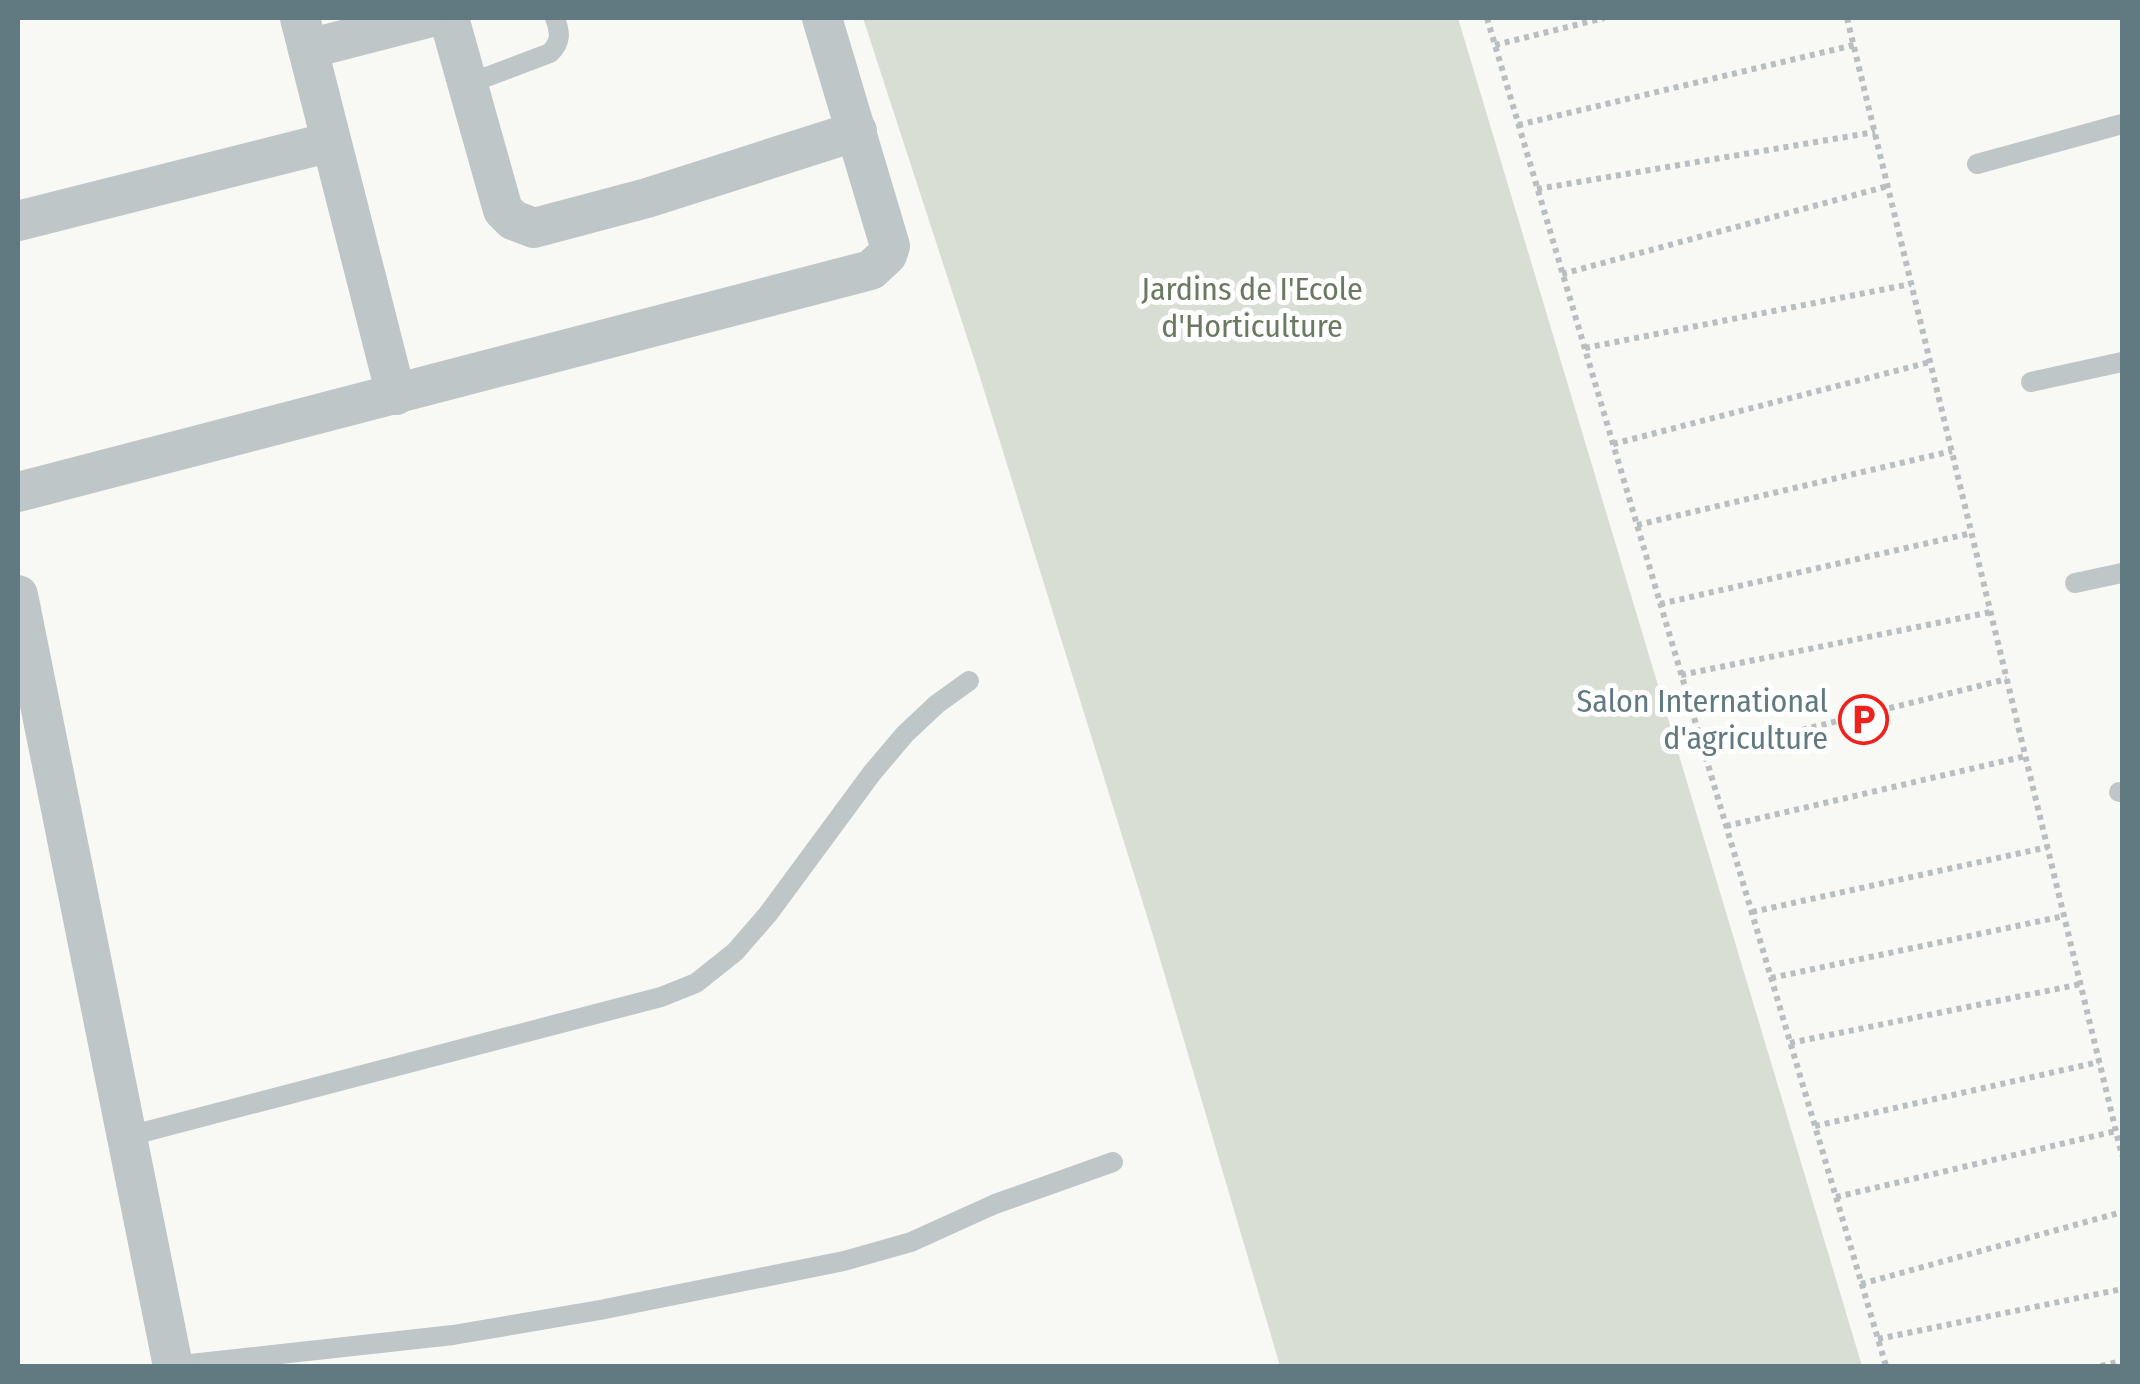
<svg xmlns="http://www.w3.org/2000/svg" width="2140" height="1384" viewBox="0 0 2140 1384" font-family="'Fira Sans Condensed',sans-serif">
	<style>
		.green { fill: #d9ded4 }
		.lines { fill: none; stroke-linecap: round; stroke-linejoin: round }
		.path { stroke: #b9bec0; stroke-width: 6; stroke-dasharray: 5 5; stroke-linecap: butt }
		.lane { stroke: #bec6c8; stroke-width: 20 }
		.street { stroke: #bec6c8; stroke-width: 40 }
		.labels { text-anchor: middle; dominant-baseline: central; stroke-width: 10; stroke-linejoin: round; paint-order: stroke }
		.park-label { font-size: 32px; fill: #6a7a60; stroke: #fff }
		.poi-label { font-size: 32px; fill: #617a82; stroke: #fff; text-anchor: end }
	</style>
	<rect width="100%" height="100%" fill="#f8f8f5"/>
	<!-- green -->
	<path class="green" d="M863 18H1458L1862 1366H1280L1155 942 979 374Z"/>
	<g class="lines">
		<!-- path -->
		<g class="path">
			<path d="M1487 18 1886 1366"/>
			<path d="M1847 18 2122 1156"/>
			<path d="M1495 45 1604 18"/>
			<path d="M1518 125 1854 45"/>
			<path d="M1537 189 1875 132"/>
			<path d="M1562 274 1888 186"/>
			<path d="M1585 348 1911 284"/>
			<path d="M1613 444 1930 362"/>
			<path d="M1637 525 1952 451"/>
			<path d="M1660 604 1972 533"/>
			<path d="M1681 675 1991 612"/>
			<path d="M1705 754 2007 679"/>
			<path d="M1726 826 2026 756"/>
			<path d="M1752 912 2048 847"/>
			<path d="M1771 978 2064 916"/>
			<path d="M1790 1043 2081 984"/>
			<path d="M1815 1126 2099 1062"/>
			<path d="M1836 1197 2116 1131"/>
			<path d="M1861 1284 2122 1212"/>
			<path d="M1878 1339 2122 1289"/>
			<path d="M2101 1366 2122 1361"/>
		</g>
		<!-- lane -->
		<g class="lane">
			<path d="M468 84 550 53C562 41 560 32 555 18"/>
			<path d="M1977 164 2122 124"/>
			<path d="M2031 382 2122 362"/>
			<path d="M2075 583 2122 573"/>
			<path d="M2119 792H2122"/>
			<path d="M125 1137 661 997 696 983 735 952 768 914 872 773 905 734 937 704 969 681"/>
			<path d="M172 1366 453 1335 600 1310 844 1261 911 1242 995 1204 1113 1162"/>
		</g>
		<!-- street -->
		<g class="street">
			<path d="M300 18 396 395"/>
			<path d="M449 18 503 210 513 220 534 228 647 198 857 131"/>
			<path d="M308 49 428 18"/>
			<path d="M18 221 331 142"/>
			<path d="M18 492 871 270 887 255 890 246 822 18"/>
			<path d="M18 595 173 1366"/>
		</g>
	</g>
	<!-- icons -->
	<defs>
		<symbol id="parking-ring" viewBox="-11 -11 22 22"><circle r="9.5" fill="#fff" stroke="#f0221e" stroke-width="1.5"/><path d="M-3.5-5.5H1a3.5 3.5 0 0 1 0 7H-1V5.5H-3.5ZM-1-3.4V-.6H.8a1.4 1.4 0 0 0 0-2.8Z" fill="#f0221e"/></symbol>
	</defs>
	<g fill-rule="evenodd">
		<use href="#parking-ring" x="1836" y="692" width="55" height="55"/>
	</g>
	<g class="labels">
		<!-- park labels -->
		<g class="park-label">
			<text x="1252" y="289">Jardins de I'Ecole<tspan x="1252" dy="37">d'Horticulture</tspan></text>
		</g>
		<!-- poi labels -->
		<g class="poi-label">
			<text x="1828" y="701">Salon International<tspan x="1828" dy="37">d'agriculture</tspan></text>
		</g>
	</g>
	<!-- border -->
	<rect width="2140" height="1384" fill="none" stroke="#617a82" stroke-width="40"/>
</svg>
